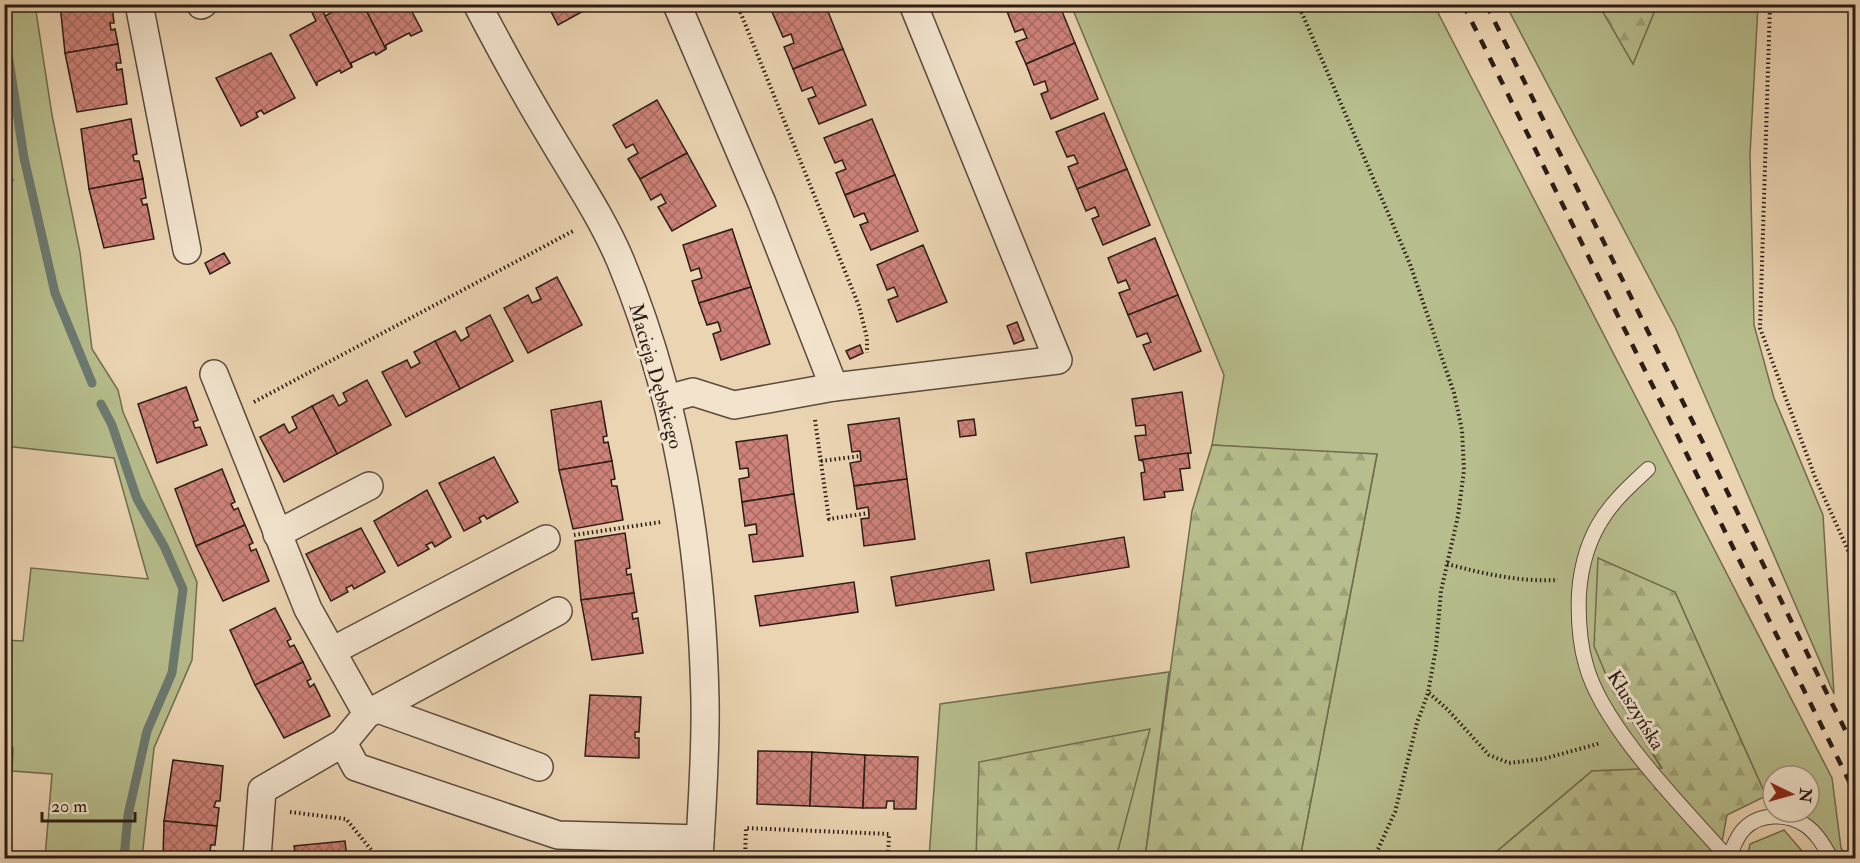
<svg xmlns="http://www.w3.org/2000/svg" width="1860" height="863" viewBox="0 0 1860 863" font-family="'IM FELL Double Pica',serif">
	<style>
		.green { fill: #b7bd8c; stroke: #716c50; stroke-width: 1.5 }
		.forest { fill: url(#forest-firs); stroke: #716c50; stroke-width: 1.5 }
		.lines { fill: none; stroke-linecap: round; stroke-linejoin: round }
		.stream { stroke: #6c7a71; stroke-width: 9 }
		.building { fill: url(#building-cross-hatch); stroke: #2b1c15; stroke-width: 1.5 }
		.lane-casing { stroke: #5b4a3c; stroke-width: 16 }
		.street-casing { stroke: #5b4a3c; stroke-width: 30 }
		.path { stroke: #2b1c15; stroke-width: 4; stroke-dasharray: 1.5 3; stroke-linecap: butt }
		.lane { stroke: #f2e3cd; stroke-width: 14 }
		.street { stroke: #f2e3cd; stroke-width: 27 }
		.rail { stroke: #2b1c15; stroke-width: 4.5; stroke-dasharray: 10 10; stroke-linecap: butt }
		.labels { text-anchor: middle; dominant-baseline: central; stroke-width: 6; stroke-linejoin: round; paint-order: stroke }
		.street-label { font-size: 20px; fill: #2b1c15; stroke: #f2e3cd }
	</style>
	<defs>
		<pattern id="forest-firs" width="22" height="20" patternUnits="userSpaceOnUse" patternTransform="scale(1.5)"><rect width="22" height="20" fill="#b7bd8c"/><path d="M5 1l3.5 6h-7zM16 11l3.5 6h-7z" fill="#9ea278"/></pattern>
		<pattern id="building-cross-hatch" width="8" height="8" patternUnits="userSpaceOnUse" patternTransform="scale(1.5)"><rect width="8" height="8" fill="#ce8279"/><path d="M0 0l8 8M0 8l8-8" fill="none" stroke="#a76a62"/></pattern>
	</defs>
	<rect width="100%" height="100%" fill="#ebd4b2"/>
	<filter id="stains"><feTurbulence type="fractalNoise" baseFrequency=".00333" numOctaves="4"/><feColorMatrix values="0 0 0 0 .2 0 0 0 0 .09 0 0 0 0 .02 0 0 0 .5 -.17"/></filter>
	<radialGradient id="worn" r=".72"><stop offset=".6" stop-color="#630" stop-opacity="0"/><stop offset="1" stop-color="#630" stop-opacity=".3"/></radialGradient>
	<!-- green -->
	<g class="green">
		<path d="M5 4 35 5 52 115 80 252 92 349 118 390 123 412 197 582 192 660 154 748 142 858H45L52 774 12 771 13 748 5 747V640L23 641 31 568 148 579 114 458 5 446 4 180H13L4 167Z"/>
		<path d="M1071 5H1434L1832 778 1841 848 1847 858H1829L1786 812H1809V776H1773V802L1766 796 1675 592 1612 689 1662 769 1592 771 1489 858H1300L1377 455 1212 445 1224 375Z"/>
		<path d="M1506 5H1599L1633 63 1657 5H1758L1750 155 1754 325 1774 398 1823 515 1834 694 1676 329Z"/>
		<path d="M1169 672 1145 858H929L940 704Z"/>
		<path d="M1784 830 1808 858H1747L1750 844Z"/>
	</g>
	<!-- forest -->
	<g class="forest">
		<path d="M1599 5H1657L1633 64Z"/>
		<path d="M1212 445 1377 454 1300 858H1145L1192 511Z"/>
		<path d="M1598 558 1675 592 1766 796 1727 815 1719 858H1489L1592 771 1662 768 1612 689 1594 646Z"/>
		<path d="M1150 729 1116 858H976L979 762Z"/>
	</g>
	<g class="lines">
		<!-- stream -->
		<g class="stream">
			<path d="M4 28 24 158 55 293 92 383"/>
			<path d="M101 404 112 425 137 499 164 546 183 589 172 673 147 731 128 815 124 858"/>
		</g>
	</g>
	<!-- building -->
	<g class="building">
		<path d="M60 4H112L114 23H110L111 30 115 29 118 44 65 53Z"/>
		<path d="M312 4H319L352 67 341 73 340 70 317 82V86L290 35 316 21 309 6Z"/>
		<path d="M347 4H363L386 49 376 55 374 52 351 63 352 67 325 16Z"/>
		<path d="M363 4H408L422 31 411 36 409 33 386 45V49Z"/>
		<path d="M547 4H596L558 25Z"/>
		<path d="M790 4H825L843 49 793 69 784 47 794 43 791 34 783 37 772 12Z"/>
		<path d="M1009 4H1059L1075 43 1026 64 1016 42 1027 38 1023 29 1015 32 1005 6Z"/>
		<path d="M1075 43 1098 99 1051 119 1041 94 1048 91 1045 81 1034 85 1026 64Z"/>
		<path d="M118 44 121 63H116L117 70 122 69 127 104 77 112 65 53Z"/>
		<path d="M843 49 866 105 819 124 808 99 816 96 812 87 802 91 793 69Z"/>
		<path d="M271 53 295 98 264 114 261 110 256 113 258 117 241 126 216 78Z"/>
		<path d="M657 100 687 153 640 179 628 159 638 153 633 144 626 148 613 125Z"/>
		<path d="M1104 113 1127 169 1077 189 1068 167 1078 163 1074 155 1067 157 1056 132Z"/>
		<path d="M131 119 137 154 133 155 134 161H139L143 179 89 189 81 129Z"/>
		<path d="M872 119 895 175 845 195 836 173 846 169 842 160 835 163 824 138Z"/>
		<path d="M687 153 716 206 672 231 658 207 666 203 661 194 651 200 640 179Z"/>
		<path d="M1127 169 1150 225 1103 245 1092 219 1099 216 1095 207 1086 211 1077 189Z"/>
		<path d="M895 175 918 231 871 250 860 225 868 222 864 213 854 217 845 195Z"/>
		<path d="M143 179 146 198 141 199 143 205 147 204 154 239 104 248 89 189Z"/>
		<path d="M732 229 751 287 699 303 692 281 702 278 699 268 691 271 683 245Z"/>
		<path d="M1155 238 1178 295 1128 315 1119 293 1130 289 1126 280 1118 283 1108 258Z"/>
		<path d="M923 245 947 302 897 322 888 300 898 296 894 287 887 290 877 265Z"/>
		<path d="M224 253 230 263 210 274 205 263Z"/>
		<path d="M557 277 582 325 528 353 504 308 528 295 532 303 541 299 536 288Z"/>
		<path d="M751 287 770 344 721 360 713 334 721 331 718 322 707 325 699 303Z"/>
		<path d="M1178 295 1201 351 1154 370 1143 345 1151 342 1147 333 1137 337 1128 315Z"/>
		<path d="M490 315 513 361 460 389 435 341 455 331 461 341 469 336 466 328Z"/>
		<path d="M1017 322 1024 340 1014 344 1007 326Z"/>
		<path d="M435 341 460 389 406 417 382 372 407 360 411 368 420 363 414 352Z"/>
		<path d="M860 345 863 353 850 359 846 351Z"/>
		<path d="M367 380 391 425 337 454 312 406 333 395 339 406 347 401 343 393Z"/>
		<path d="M186 387 198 420 193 422 195 428 200 427 207 445 157 463 138 404Z"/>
		<path d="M1182 392 1191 453 1139 460 1135 436 1146 435 1145 425 1136 426 1132 399Z"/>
		<path d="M601 401 607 436 603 437 604 443 608 442 612 461 559 470 551 410Z"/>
		<path d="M312 406 337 454 284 482 260 437 284 424 289 433 297 428 292 417Z"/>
		<path d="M899 418 907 479 854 486 850 463 861 461 860 451 852 452 848 425Z"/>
		<path d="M974 419 976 435 960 437 958 421Z"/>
		<path d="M787 435 794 494 742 502 739 479 749 477 748 468 740 469 736 442Z"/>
		<path d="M1188 453 1190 468 1180 469 1183 490 1164 492 1165 497 1144 500 1141 473 1145 472 1143 461 1139 460Z"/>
		<path d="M494 457 518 502 487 519 484 515 479 518 481 522 464 531 439 483Z"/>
		<path d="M612 461 615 479 611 480 612 486H617L623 520 573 529 559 470Z"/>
		<path d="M222 469 235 502 231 504 234 510 238 508 245 525 196 546 175 489Z"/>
		<path d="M907 479 915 539 864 546 861 519 869 518V513L868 507 857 509 854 486Z"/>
		<path d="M427 490 451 537 435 547 432 542 426 545 429 549 398 566 374 521Z"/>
		<path d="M794 494 803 556 753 562 749 535 757 534 756 524 745 526 742 502Z"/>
		<path d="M245 525 253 543 249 545 251 551 256 549 269 581 223 601 196 546Z"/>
		<path d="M361 528 385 572 354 589 352 585 346 588 348 592 331 601 306 554Z"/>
		<path d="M625 533 630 568 626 569 627 575 631 574 634 593 581 600 575 541Z"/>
		<path d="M1124 537 1129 567 1031 583 1026 553Z"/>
		<path d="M989 560 994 590 896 606 891 577Z"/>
		<path d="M854 582 858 612 760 626 755 596Z"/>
		<path d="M634 593 637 612 632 613 633 619 638 618 643 653 592 660 581 600Z"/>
		<path d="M275 608 291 639 287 641 290 647 294 645 303 662 255 685 230 630Z"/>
		<path d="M303 662 311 679 307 681 310 687 314 684 330 716 284 738 255 685Z"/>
		<path d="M590 695 641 697 639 732H635V738H639V758L585 756Z"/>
		<path d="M758 751 812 752 810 806 757 804Z"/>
		<path d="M812 752 865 755 863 808 810 806Z"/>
		<path d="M865 755 918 757 916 809H894V801H887L886 808H863Z"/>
		<path d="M173 760 223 766 220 801H216L214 807 219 808 217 826 164 821Z"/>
		<path d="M164 821 217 826 215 845H211L210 851H215L214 858H163Z"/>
		<path d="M345 841 347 858H296L294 846Z"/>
	</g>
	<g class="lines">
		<defs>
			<g id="lane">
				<path d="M1648 469C1632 484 1616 498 1604 516 1589 538 1581 566 1579 593 1578 617 1579 641 1586 665 1603 728 1684 808 1728 858"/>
				<path d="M1728 858C1733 849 1736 837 1744 829 1759 813 1787 813 1805 825 1817 833 1824 846 1831 858"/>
			</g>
			<g id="street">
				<path d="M139 4 187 250"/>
				<path d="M477 4C500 48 524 92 550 135 574 176 602 217 621 262 678 400 702 551 705 700 706 752 702 806 699 858"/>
				<path d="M201 5 203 4"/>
				<path d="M214 374 308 609 367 714 343 743 356 767 558 835 700 839"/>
				<path d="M834 387 1058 360 913 4"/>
				<path d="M667 399 693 392 734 405 834 387 762 203 678 7"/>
				<path d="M277 534 369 486"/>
				<path d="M332 651 546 539"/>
				<path d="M378 709 539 767"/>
				<path d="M367 714 558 611"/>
				<path d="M257 858 262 790 343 743"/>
			</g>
		</defs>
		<!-- lane casing -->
		<use href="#lane" class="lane-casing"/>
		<!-- street casing -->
		<use href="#street" class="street-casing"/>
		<!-- path -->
		<g class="path">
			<path d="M737 4 859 306 867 338V353"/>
			<path d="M1298 4 1410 264 1454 393 1462 430 1464 470 1458 516 1441 591 1436 648 1428 693 1417 723 1395 812 1374 858"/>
			<path d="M1770 4 1760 328 1815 477 1856 568"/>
			<path d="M254 402 573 231"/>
			<path d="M815 420 829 519 869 513"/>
			<path d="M821 461 861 456"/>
			<path d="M574 535 661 522"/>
			<path d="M1447 564C1485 574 1519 582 1558 580"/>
			<path d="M1429 693 1448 710 1489 755 1509 763 1543 759 1601 743"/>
			<path d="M290 812 346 819 378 858"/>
			<path d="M745 858 746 828 889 834 888 858"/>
		</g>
		<!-- lane -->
		<use href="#lane" class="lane"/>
		<!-- street -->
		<use href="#street" class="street"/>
		<!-- rail -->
		<g class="rail">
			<path d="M1463 4 1856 795"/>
			<path d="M1486 4 1856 752"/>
		</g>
	</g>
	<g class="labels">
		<!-- street labels -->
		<g class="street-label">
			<text transform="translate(656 376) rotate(74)">Macieja Dębskiego</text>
			<text transform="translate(1636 710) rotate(58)">Kłuszyńska</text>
		</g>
	</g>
	<!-- margin -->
	<rect width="1860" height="863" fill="none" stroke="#ebd4b2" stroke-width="24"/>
	<rect x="6" y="6" width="1848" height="851" fill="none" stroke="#2b1c15" stroke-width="3"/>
	<rect x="12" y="12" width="1836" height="839" fill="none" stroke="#2b1c15" stroke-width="1.5"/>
	<!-- north arrow -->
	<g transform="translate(1791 794) rotate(95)"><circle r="28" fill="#f2e3cd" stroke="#a29383" stroke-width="1.5"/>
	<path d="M0-4.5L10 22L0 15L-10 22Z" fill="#8f2418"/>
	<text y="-9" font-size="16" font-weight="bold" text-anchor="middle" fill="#2b1c15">N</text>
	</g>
	<!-- scale -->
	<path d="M42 812v9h93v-9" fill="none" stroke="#2b1c15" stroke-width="3"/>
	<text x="51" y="812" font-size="18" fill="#2b1c15" stroke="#f2e3cd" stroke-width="4.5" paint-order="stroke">20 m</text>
	<rect width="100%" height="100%" filter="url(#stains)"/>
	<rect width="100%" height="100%" fill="url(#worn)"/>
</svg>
